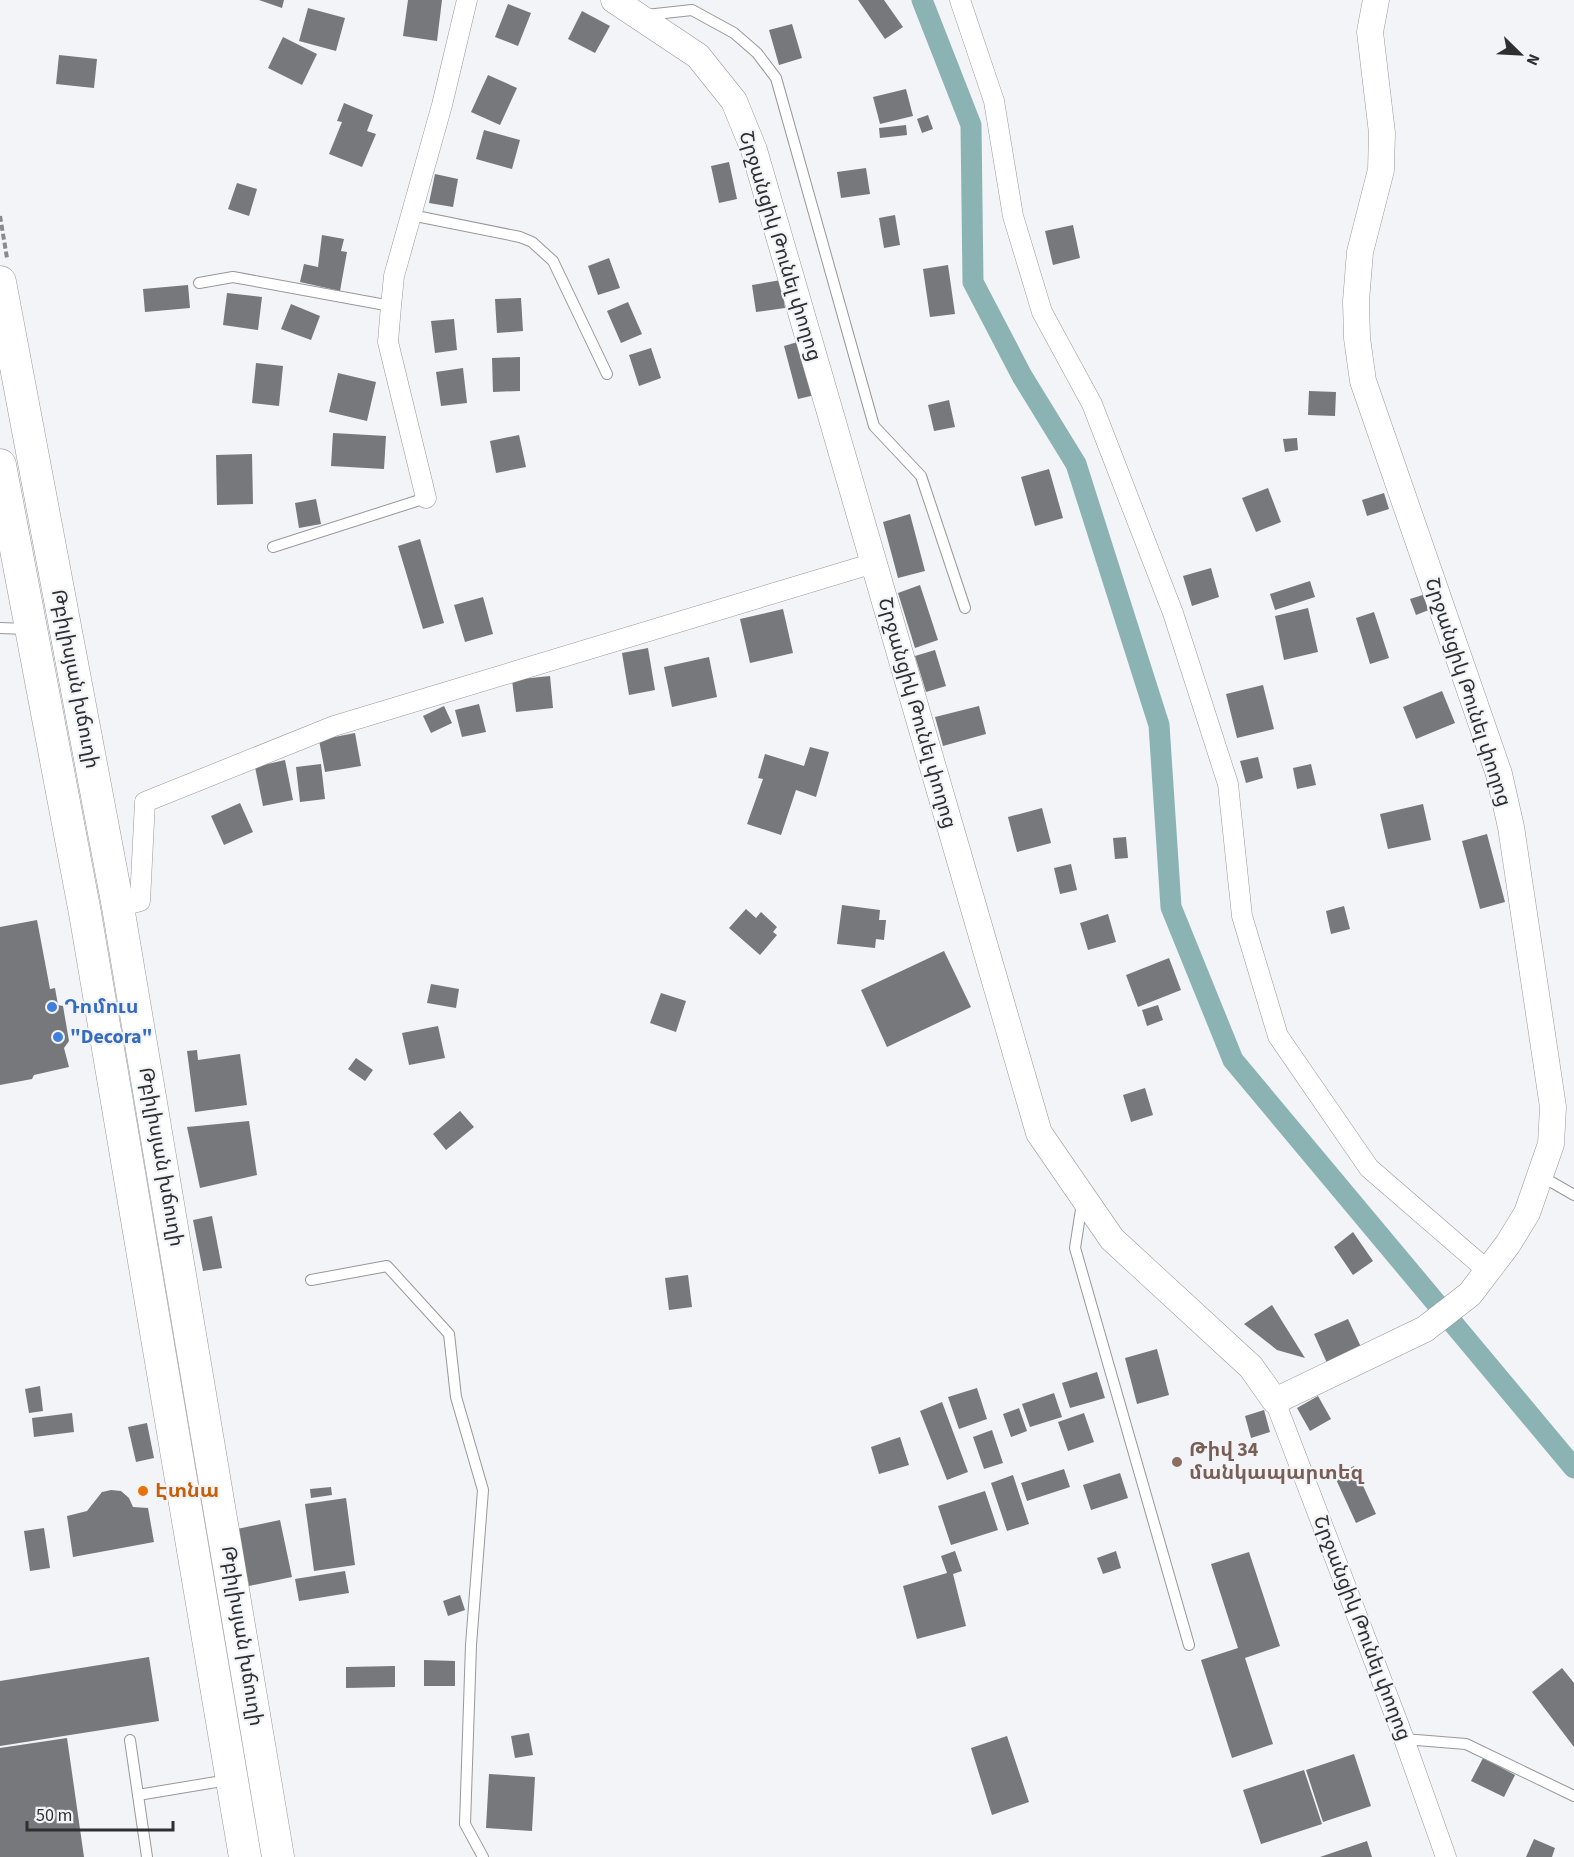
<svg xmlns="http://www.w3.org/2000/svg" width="1574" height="1857" viewBox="0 0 1574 1857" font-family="'Source Sans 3','Noto Sans Armenian',sans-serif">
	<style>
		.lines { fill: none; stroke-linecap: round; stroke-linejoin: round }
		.canal { stroke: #8cb3b3; stroke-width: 21 }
		.building { fill: #76787b }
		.service-casing { stroke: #97989c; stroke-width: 12 }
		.minor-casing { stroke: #97989c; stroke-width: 21 }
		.tertiary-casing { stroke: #97989c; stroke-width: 27 }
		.primary-casing { stroke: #97989c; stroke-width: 33 }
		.path { stroke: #888a8c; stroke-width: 4; stroke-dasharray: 6 3; stroke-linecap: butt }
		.service { stroke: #fff; stroke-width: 10 }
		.minor { stroke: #fff; stroke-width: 20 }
		.tertiary { stroke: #fff; stroke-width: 26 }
		.primary { stroke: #fff; stroke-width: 32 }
		.shop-dot { fill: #3f7fe0; stroke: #f2f4f8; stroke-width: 2 }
		.education-dot { fill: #8d6e63; stroke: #f2f4f8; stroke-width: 2 }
		.food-dot { fill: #e8710a; stroke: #f2f4f8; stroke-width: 2 }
		.labels { text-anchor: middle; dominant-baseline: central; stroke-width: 4.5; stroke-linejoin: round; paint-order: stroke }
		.street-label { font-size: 20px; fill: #2e2f31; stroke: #f2f4f8 }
		.shop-label { font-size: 20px; font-weight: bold; fill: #366cbe; stroke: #f2f4f8; text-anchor: start }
		.education-label { font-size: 20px; font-weight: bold; fill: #785e54; stroke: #f2f4f8; text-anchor: start }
		.food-label { font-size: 20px; font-weight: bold; fill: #c56008; stroke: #f2f4f8; text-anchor: start }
	</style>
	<rect width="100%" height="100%" fill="#f2f4f8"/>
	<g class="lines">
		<!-- canal -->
		<path class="canal" d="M922 0 971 125 973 282 1022 376 1076 464 1159 725 1171 907 1233 1060 1574 1468"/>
	</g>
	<!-- building -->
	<g class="building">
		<path d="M259 0H284L282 8Z"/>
		<path d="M408 0H442L437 41 403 36Z"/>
		<path d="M858 0H884L903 27 885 39Z"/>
		<path d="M508 4 531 13 518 46 495 37Z"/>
		<path d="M308 8 345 18 336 51 299 41Z"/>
		<path d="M582 11 610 26 595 53 568 39Z"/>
		<path d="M792 24 802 58 779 65 769 30Z"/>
		<path d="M283 37 317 54 302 85 268 68Z"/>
		<path d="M59 55 97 59 94 88 56 84Z"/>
		<path d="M488 75 517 88 500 125 471 112Z"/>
		<path d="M906 89 913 116 880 124 873 97Z"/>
		<path d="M344 103 373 115 367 131 376 134 362 167 329 154 342 122 337 121Z"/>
		<path d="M928 115 933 129 922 133 917 119Z"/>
		<path d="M906 125 907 135 880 138 879 128Z"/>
		<path d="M484 130 520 140 512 169 476 159Z"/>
		<path d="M729 162 737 199 719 203 711 166Z"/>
		<path d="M866 168 870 194 841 198 837 172Z"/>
		<path d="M435 174 458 179 453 207 429 203Z"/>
		<path d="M237 183 257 189 249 216 228 209Z"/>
		<path d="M895 215 900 245 884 248 879 218Z"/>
		<path d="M1073 225 1080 258 1053 265 1045 231Z"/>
		<path d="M322 235 344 239 341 251 347 252 340 291 300 282 304 264 318 267Z"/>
		<path d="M609 258 620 288 598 295 588 266Z"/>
		<path d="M948 265 955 314 930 317 923 269Z"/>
		<path d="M781 280 785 308 756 312 752 285Z"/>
		<path d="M188 285 190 308 145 312 143 289Z"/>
		<path d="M227 293 262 297 258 330 223 325Z"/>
		<path d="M521 298 523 331 497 333 495 299Z"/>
		<path d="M628 302 642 334 621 343 607 311Z"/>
		<path d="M291 304 320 316 311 340 281 329Z"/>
		<path d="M454 319 457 350 435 353 431 321Z"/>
		<path d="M801 341 815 395 798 399 784 346Z"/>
		<path d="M651 348 661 378 639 386 629 355Z"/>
		<path d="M520 357V391L493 392 492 358Z"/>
		<path d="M256 363 283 366 279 406 252 403Z"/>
		<path d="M463 368 467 403 441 406 436 372Z"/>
		<path d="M338 373 376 382 367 421 329 412Z"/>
		<path d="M1309 391 1336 392 1335 416 1308 415Z"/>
		<path d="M949 400 955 427 934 431 928 405Z"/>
		<path d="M333 433 386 436 384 469 331 466Z"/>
		<path d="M519 435 526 467 496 473 490 441Z"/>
		<path d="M1297 438 1298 450 1285 452 1283 439Z"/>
		<path d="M252 454 253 504 217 505 216 455Z"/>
		<path d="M1049 469 1063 518 1035 526 1021 477Z"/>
		<path d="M1268 488 1281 522 1256 532 1242 498Z"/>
		<path d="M1384 493 1389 509 1367 516 1362 500Z"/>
		<path d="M316 499 321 524 299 528 295 503Z"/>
		<path d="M910 514 925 571 898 578 883 522Z"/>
		<path d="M420 539 444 623 423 629 398 546Z"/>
		<path d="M1211 568 1219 597 1192 606 1183 576Z"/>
		<path d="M1310 581 1315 597 1275 610 1270 594Z"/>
		<path d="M920 585 938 640 915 648 898 593Z"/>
		<path d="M1429 593 1434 608 1416 615 1410 599Z"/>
		<path d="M483 597 493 634 465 642 454 605Z"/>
		<path d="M1308 608 1318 652 1284 660 1275 616Z"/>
		<path d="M783 609 793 653 750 663 740 619Z"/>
		<path d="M1374 612 1389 658 1370 664 1356 618Z"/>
		<path d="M648 648 655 690 629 695 622 653Z"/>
		<path d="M935 650 946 686 926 692 915 656Z"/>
		<path d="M709 657 717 697 672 707 664 667Z"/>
		<path d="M550 676 553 708 516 712 512 680Z"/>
		<path d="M1263 685 1274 729 1237 738 1226 694Z"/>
		<path d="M1442 691 1455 723 1416 739 1403 707Z"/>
		<path d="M479 704 486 732 462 737 455 710Z"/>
		<path d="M444 706 452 723 431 733 423 716Z"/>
		<path d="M979 706 986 734 943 746 935 717Z"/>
		<path d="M355 733 361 766 325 772 319 740Z"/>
		<path d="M810 747 829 752 816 797 796 790 781 835 747 824 763 779 758 778 765 754 804 766Z"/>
		<path d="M1258 757 1263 778 1246 783 1240 761Z"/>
		<path d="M285 760 293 800 263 806 255 767Z"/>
		<path d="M321 764 325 799 300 802 296 767Z"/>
		<path d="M1311 764 1316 785 1297 789 1293 768Z"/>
		<path d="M240 803 253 832 224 845 211 816Z"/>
		<path d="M1423 804 1431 840 1388 849 1380 814Z"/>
		<path d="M1042 808 1051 843 1017 852 1008 817Z"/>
		<path d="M1487 834 1505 902 1480 909 1462 841Z"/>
		<path d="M1126 837 1128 858 1115 859 1113 838Z"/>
		<path d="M1071 864 1077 890 1060 894 1054 868Z"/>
		<path d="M842 905 880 910 879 920H886L884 940 876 939 875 948 837 944Z"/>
		<path d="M1344 906 1350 929 1331 934 1326 911Z"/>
		<path d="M746 909 756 918 761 912 777 927 773 932 777 935 760 955 729 928Z"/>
		<path d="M1108 914 1116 942 1088 950 1080 923Z"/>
		<path d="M37 920 50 989 55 988 58 1005 63 1006 69 1041 64 1048 69 1067 34 1075 32 1079 0 1085V927Z"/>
		<path d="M944 951 971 1007 887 1047 861 990Z"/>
		<path d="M1169 958 1181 990 1138 1007 1126 975Z"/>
		<path d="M431 984 459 989 456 1008 427 1003Z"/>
		<path d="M661 993 686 1001 676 1032 650 1023Z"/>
		<path d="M1158 1005 1163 1020 1147 1026 1142 1010Z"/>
		<path d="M438 1026 445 1058 409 1065 402 1033Z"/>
		<path d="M197 1050 198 1060 240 1054 247 1105 195 1112 187 1051Z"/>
		<path d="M356 1058 373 1070 365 1081 348 1069Z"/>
		<path d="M1145 1088 1153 1115 1131 1122 1123 1095Z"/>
		<path d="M460 1111 474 1127 446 1150 433 1134Z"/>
		<path d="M249 1121 257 1175 200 1188 187 1127Z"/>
		<path d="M212 1216 222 1268 203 1271 193 1220Z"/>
		<path d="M1353 1232 1373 1261 1353 1275 1334 1247Z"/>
		<path d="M688 1275 692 1307 669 1310 665 1278Z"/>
		<path d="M1272 1305 1305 1358 1277 1350 1244 1324Z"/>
		<path d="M1348 1319 1361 1347 1327 1363 1314 1334Z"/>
		<path d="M1157 1349 1169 1395 1137 1404 1125 1358Z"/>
		<path d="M1097 1372 1105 1398 1070 1408 1062 1383Z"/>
		<path d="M40 1386 43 1411 29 1413 25 1389Z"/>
		<path d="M977 1388 987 1419 959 1429 948 1397Z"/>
		<path d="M1054 1393 1062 1417 1030 1427 1022 1404Z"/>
		<path d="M1318 1396 1331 1419 1310 1431 1297 1408Z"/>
		<path d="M942 1402 968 1472 947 1480 920 1411Z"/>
		<path d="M1019 1408 1027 1431 1011 1437 1003 1414Z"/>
		<path d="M1264 1410 1270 1432 1251 1438 1245 1416Z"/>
		<path d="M72 1413 74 1432 34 1437 32 1418Z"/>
		<path d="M1084 1413 1094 1442 1068 1451 1058 1422Z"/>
		<path d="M147 1423 154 1458 136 1462 128 1427Z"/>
		<path d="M992 1430 1003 1463 984 1469 973 1437Z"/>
		<path d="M900 1437 909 1465 879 1474 871 1447Z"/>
		<path d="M1354 1466 1376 1514 1356 1523 1334 1475Z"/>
		<path d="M1064 1469 1070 1487 1027 1501 1021 1483Z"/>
		<path d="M1120 1473 1128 1498 1091 1510 1083 1485Z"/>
		<path d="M1013 1475 1029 1524 1007 1531 991 1483Z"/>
		<path d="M331 1487 332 1495 311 1498 310 1489Z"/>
		<path d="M111 1490 121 1491 129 1498 133 1507 148 1508 154 1542 73 1557 67 1516 87 1511 102 1492Z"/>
		<path d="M985 1491 998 1530 951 1545 938 1506Z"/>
		<path d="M346 1498 355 1565 314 1571 305 1504Z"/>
		<path d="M280 1520 292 1577 249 1586 237 1529Z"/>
		<path d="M44 1528 50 1568 30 1571 24 1531Z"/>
		<path d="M955 1551 962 1571 953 1574 966 1626 917 1639 903 1586 947 1573 941 1556Z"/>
		<path d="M1116 1551 1121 1568 1103 1574 1097 1558Z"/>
		<path d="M1249 1552 1280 1646 1245 1658 1273 1744 1232 1758 1201 1660 1238 1648 1211 1564Z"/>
		<path d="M345 1571 349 1593 299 1601 295 1579Z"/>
		<path d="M460 1595 465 1610 448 1616 443 1601Z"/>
		<path d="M149 1657 159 1721 0 1746V1681Z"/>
		<path d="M424 1660 455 1661V1686H424Z"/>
		<path d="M395 1666V1687L346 1688V1667Z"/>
		<path d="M1562 1668 1574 1683V1747L1532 1692Z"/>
		<path d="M529 1733 533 1755 515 1758 511 1736Z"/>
		<path d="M1007 1736 1029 1802 992 1815 971 1748Z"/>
		<path d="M67 1738 84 1857H0V1748Z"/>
		<path d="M1354 1754 1371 1806 1323 1822 1306 1770Z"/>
		<path d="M1483 1758 1515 1775 1504 1797 1471 1781Z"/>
		<path d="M1304 1770 1322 1824 1261 1844 1243 1790Z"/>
		<path d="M489 1774 535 1777 532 1831 486 1828Z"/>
		<path d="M1534 1839 1555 1848 1552 1857H1526Z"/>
		<path d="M1367 1841 1372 1857H1320Z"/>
	</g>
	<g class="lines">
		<defs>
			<g id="service">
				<path d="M646 15 692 10 734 33 757 53 776 78 874 426 921 476 965 608"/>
				<path d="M411 215 520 237 532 242 553 261 607 374"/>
				<path d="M199 283 233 277 391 306"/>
				<path d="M273 547 426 498"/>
				<path d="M0 628 28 629"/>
				<path d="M1541 1176 1574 1195"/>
				<path d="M1082 1203 1075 1248 1189 1645"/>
				<path d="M311 1280 387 1266 449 1334 456 1397 483 1490 471 1645 465 1824 483 1857"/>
				<path d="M1404 1739 1466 1744 1574 1796"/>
				<path d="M130 1740 138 1795 228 1780"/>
				<path d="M138 1795 147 1857"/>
			</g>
			<g id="minor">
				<path d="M960 0 994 101 1013 216 1042 312 1092 404 1173 613 1228 784 1242 916 1278 1036 1369 1168 1488 1271"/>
				<path d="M426 498 388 342 391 306 394 276 442 105 467 0"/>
				<path d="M118 907 140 901 145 802 334 726 874 563"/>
				<path d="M1275 1401 1404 1739 1446 1857"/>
			</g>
			<path id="tertiary" d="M614 0 698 56 734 101 754 150 1039 1133 1112 1239 1251 1367 1275 1401 1425 1329 1470 1294 1508 1244 1527 1213 1551 1144 1553 1107 1511 827 1499 774 1363 381 1357 338 1356 301 1360 252 1381 170 1382 133 1370 32 1376 0"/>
			<g id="primary">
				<path d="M0 282 118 907 278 1857"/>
				<path d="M0 465 85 913 245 1857"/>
			</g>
		</defs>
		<!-- service casing -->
		<use href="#service" class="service-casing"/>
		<!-- minor casing -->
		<use href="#minor" class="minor-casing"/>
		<!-- tertiary casing -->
		<use href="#tertiary" class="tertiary-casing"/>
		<!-- primary casing -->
		<use href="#primary" class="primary-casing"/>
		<!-- path -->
		<path class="path" d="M0 216 7 258"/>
		<!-- service -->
		<use href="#service" class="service"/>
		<!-- minor -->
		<use href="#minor" class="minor"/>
		<!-- tertiary -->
		<use href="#tertiary" class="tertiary"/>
		<!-- primary -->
		<use href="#primary" class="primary"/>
	</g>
	<!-- markers -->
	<g class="shop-dot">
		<circle cx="52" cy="1007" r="6"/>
		<circle cx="58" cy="1037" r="6"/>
	</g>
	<circle class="education-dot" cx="1177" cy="1462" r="6"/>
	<circle class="food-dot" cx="143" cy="1491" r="6"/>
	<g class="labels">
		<!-- street labels -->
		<g class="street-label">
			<text transform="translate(780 246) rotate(73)">Շրջանցիկ Թունել փողոց</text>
			<text transform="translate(75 679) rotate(79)">Թբիլիսյան խճուղի</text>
			<text transform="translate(1468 692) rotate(72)">Շրջանցիկ Թունել փողոց</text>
			<text transform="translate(917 713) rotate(74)">Շրջանցիկ Թունել փողոց</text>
			<text transform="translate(161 1157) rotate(80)">Թբիլիսյան խճուղի</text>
			<text transform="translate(1362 1628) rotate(69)">Շրջանցիկ Թունել փողոց</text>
			<text transform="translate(242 1636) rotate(81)">Թբիլիսյան խճուղի</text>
		</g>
		<!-- shop labels -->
		<g class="shop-label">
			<text x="64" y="1007">Դոմուս</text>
			<text x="70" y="1037">"Decora"</text>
		</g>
		<!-- education labels -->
		<g class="education-label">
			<text x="1189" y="1450">Թիվ 34<tspan x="1189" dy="23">մանկապարտեզ</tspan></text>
		</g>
		<!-- food labels -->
		<g class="food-label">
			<text x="155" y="1491">Էտնա</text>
		</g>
	</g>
	<!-- north arrow -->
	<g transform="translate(1520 54) rotate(114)" stroke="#f2f4f8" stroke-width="4.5" paint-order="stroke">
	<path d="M0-4.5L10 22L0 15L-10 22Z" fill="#2e2f31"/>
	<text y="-9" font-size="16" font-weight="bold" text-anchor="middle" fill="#2e2f31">N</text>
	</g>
	<!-- scale -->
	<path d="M27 1821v9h146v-9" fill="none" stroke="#2e2f31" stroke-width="3"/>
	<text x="36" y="1821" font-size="18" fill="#2e2f31" stroke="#f2f4f8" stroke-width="4.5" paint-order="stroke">50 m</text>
</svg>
